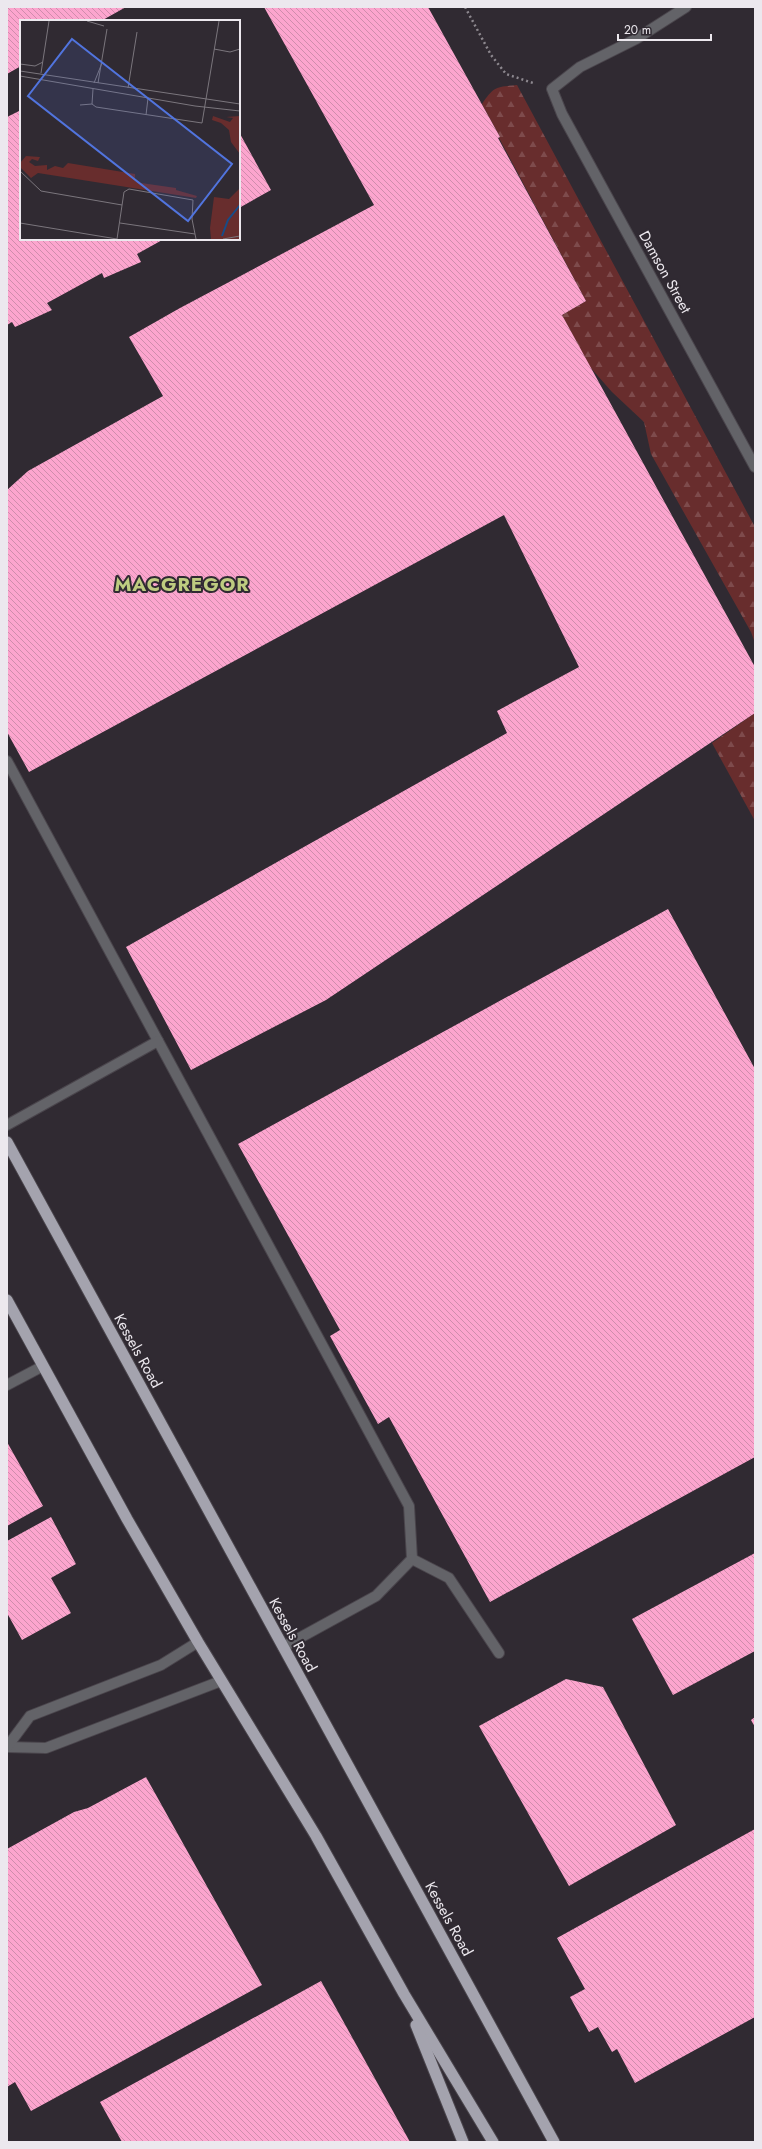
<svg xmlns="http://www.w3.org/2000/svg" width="762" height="2149" viewBox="0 0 762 2149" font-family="Jost,sans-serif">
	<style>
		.forest { fill: url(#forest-firs) }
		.building { fill: url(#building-back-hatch) }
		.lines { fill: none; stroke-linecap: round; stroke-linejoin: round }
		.service-casing { stroke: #4a454c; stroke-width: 12 }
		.minor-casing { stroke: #4a454c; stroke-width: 12 }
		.trunk-casing { stroke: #4a454c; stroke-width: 13 }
		.path { stroke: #8d888f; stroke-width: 2.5; stroke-dasharray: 2 3; stroke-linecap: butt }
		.service { stroke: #636368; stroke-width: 10 }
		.minor { stroke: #636368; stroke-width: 10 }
		.trunk { stroke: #a4a3ae; stroke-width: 11 }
		.labels { text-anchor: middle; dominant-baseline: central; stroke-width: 4; stroke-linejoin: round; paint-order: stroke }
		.street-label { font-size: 15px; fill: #ece8ee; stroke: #302a32 }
		.district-label { font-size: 19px; font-weight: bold; letter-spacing: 1px; fill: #becc80; stroke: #302a32 }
		.inset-river { fill: none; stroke: #174c88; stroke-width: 2 }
		.inset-road { fill: none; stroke: #7b767d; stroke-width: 1 }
		.view { fill: #5174de; fill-opacity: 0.15; stroke: #5174de; stroke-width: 2 }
		.inset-edge { fill: none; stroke: #ece8ee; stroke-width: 2 }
	</style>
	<defs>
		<pattern id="forest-firs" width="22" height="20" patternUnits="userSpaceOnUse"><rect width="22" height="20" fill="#682d2d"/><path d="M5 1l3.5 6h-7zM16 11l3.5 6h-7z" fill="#7e4b4c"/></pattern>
		<pattern id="building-back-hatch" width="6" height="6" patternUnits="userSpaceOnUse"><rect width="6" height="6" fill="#fca5ce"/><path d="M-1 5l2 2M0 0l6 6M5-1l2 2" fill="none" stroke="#cf8dac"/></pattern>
	</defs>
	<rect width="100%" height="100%" fill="#302a32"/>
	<!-- forest -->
	<g class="forest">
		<path d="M517 85 755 527V643L751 632 651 454 644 422 612 392 590 367 562 315 586 301 499 138 500 137 482 104C494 86 496 87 517 85Z"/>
		<path d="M755 713V821L712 743Z"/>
	</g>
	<!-- building -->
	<g class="building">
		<path d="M7 7H126L101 21H21V66L7 74Z"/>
		<path d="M264 7H428L500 137 498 138 586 301 562 315 755 667V713L326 1000 191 1070 126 947 507 733 497 711 579 667 504 515 29 772 7 732V490L28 471 163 396 129 337 180 308 374 205Z"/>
		<path d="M21 110V239H164L137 254 141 262 104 278 102 273 47 303 52 310 15 327 12 322 7 325V117Z"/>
		<path d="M239 132 271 190 239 208Z"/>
		<path d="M668 909 755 1069V1457L490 1602 389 1417 378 1424 330 1336 340 1330 238 1144Z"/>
		<path d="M7 1442 43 1506 7 1526Z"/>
		<path d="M51 1517 76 1564 51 1578 71 1613 22 1640 7 1613V1541Z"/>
		<path d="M755 1553V1651L673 1695 632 1619Z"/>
		<path d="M566 1679 603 1687 676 1825 569 1886 479 1726Z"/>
		<path d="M755 1717V1727L751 1720Z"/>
		<path d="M146 1777 262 1985 31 2111 15 2082 7 2087V1849L74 1812 88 1808Z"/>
		<path d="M755 1829V2017L635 2083 617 2049 612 2052 598 2027 589 2032 570 1997 585 1989 557 1938Z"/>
		<path d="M321 1981 410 2142H122L100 2102Z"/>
	</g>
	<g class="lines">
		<defs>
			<g id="service">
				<path d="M7 761 409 1506 412 1559 376 1596 283 1647"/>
				<path d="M7 1125 158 1041"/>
				<path d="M7 1385 43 1366"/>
				<path d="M412 1559 449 1578 499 1653"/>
				<path d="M7 1747 46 1748 221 1681"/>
				<path d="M7 1747 30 1716 161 1665 198 1642"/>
			</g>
			<path id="minor" d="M686 7 636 39 580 67 552 89 562 114 755 467"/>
			<g id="trunk">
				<path d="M7 1142 554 2142"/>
				<path d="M7 1300 127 1519 198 1642 316 1836 404 1994 493 2142"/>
				<path d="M416 2025 463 2142"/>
			</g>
		</defs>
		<!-- service casing -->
		<use href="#service" class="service-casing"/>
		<!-- minor casing -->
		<use href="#minor" class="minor-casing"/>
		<!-- trunk casing -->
		<use href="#trunk" class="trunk-casing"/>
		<!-- path -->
		<path class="path" d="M465 7 491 55 506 74 533 83"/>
		<!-- service -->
		<use href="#service" class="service"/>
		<!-- minor -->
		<use href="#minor" class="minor"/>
		<!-- trunk -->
		<use href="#trunk" class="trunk"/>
	</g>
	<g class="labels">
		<!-- street labels -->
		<g class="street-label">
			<text transform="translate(665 272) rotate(61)">Damson Street</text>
			<text transform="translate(138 1351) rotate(61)">Kessels Road</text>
			<text transform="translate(293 1635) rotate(61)">Kessels Road</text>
			<text transform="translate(449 1919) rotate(61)">Kessels Road</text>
		</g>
		<!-- district labels -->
		<g class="district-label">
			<text x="182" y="584">MACGREGOR</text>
		</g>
	</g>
	<!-- overview -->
	<g transform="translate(20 20)">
		<rect width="220" height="220" fill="#302a32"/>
		<path d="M6 136 20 137 18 141 12 139 9 142 15 146 27 145V150L35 146 43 148 48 143 115 154V161L121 163 156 168V170L177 176 176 178 18 153 11 158 0 147V143Z" fill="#682d2d"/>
		<path d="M193 96 210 102 213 98 206 97 220 96V134L211 122 209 110 201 103 192 100ZM220 168V219H191L190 208 194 177 209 179Z" fill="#682d2d"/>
		<path class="inset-river" d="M202 216 208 200 220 185"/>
		<path class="inset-road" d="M67 1 84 6M194 29 210 32 220 29M0 44 15 46 23 42M0 51 220 84M21 53 29 1M0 56 175 86 220 91M74 63 82 43M78 63 87 9M108 68 117 12M73 69 72 84 76 87 182 103 199 1M60 85 72 84M126 95 128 78M0 151 21 171 102 185M0 203 97 219M100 203 175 214M97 219 104 172 109 169 173 180 172 199 176 219M203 219 220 216"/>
		<path class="view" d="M52 19 212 144 168 201 8 76Z"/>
		<rect width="220" height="220" class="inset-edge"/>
	</g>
	<!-- border -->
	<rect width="762" height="2149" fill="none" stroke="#ece8ee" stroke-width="16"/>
	<!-- scale -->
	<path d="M618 34v6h93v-6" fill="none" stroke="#ece8ee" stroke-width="2"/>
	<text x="624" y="34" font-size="12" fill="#ece8ee" stroke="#302a32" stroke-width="3" paint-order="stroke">20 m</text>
</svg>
